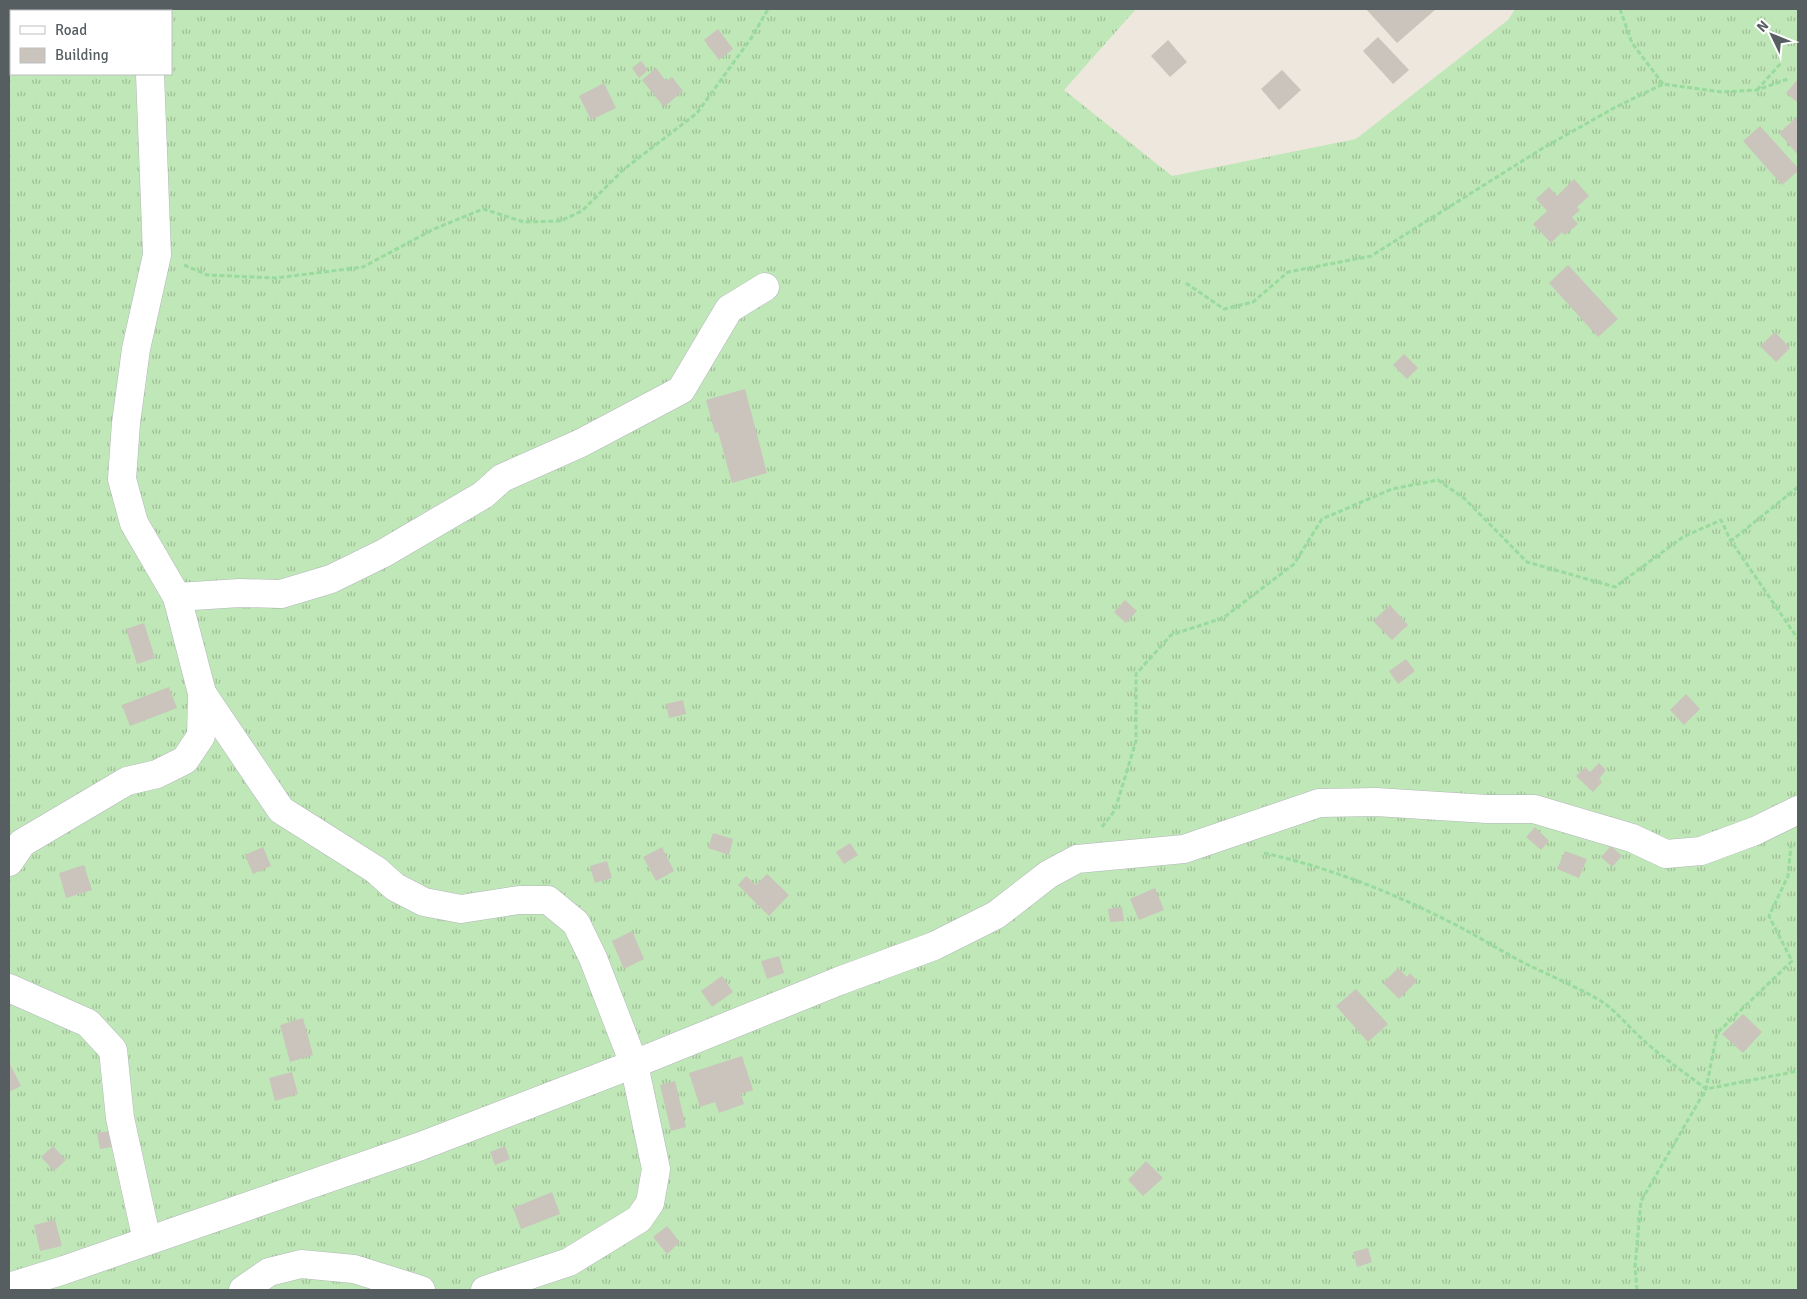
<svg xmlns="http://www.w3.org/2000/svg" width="1807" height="1299" viewBox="0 0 1807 1299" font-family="Signika,sans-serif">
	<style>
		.grass { fill: url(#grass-tufts); fill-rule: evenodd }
		.building { fill: #cac4bd }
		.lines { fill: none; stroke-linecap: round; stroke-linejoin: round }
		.street-casing { stroke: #b2b7bb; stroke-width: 29 }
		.path { stroke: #99db9e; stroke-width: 3; stroke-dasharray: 5 2.5; stroke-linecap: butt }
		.street { stroke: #fff; stroke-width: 28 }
	</style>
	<defs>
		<pattern id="grass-tufts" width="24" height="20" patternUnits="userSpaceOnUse" patternTransform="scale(1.25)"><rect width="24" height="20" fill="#c0e7b7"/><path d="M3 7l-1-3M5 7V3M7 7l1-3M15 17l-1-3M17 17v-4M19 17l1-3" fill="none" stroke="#9fbe98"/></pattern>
	</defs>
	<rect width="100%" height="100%" fill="#ede7de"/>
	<!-- grass -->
	<path class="grass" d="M9 9H1136L1064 90 1172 176 1356 139 1508 20 1515 9H1798V1290H9ZM11 11H171V74H11Z"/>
	<!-- building -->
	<g class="building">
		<path d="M1366 9H1436L1397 43Z"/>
		<path d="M718 29 733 49 719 60 704 40Z"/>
		<path d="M1378 37 1409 70 1393 84 1363 51Z"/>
		<path d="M1168 40 1187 62 1170 77 1151 56Z"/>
		<path d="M641 61 648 70 639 78 632 68Z"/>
		<path d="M656 68 666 81 672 77 683 91 664 107 642 80Z"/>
		<path d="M1282 70 1301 90 1279 110 1261 89Z"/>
		<path d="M1798 79V103L1786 93Z"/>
		<path d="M604 83 616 108 591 120 579 96Z"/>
		<path d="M1798 116V155L1779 133Z"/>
		<path d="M1760 126 1798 168V171L1782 185 1743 141Z"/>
		<path d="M1574 179 1589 196 1577 207 1580 210 1572 217 1578 224 1565 235 1562 232 1551 243 1533 224 1547 211 1536 199 1549 187 1557 196Z"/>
		<path d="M1568 265 1618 319 1598 337 1549 283Z"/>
		<path d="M1775 332 1790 348 1776 362 1760 346Z"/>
		<path d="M1404 354 1418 368 1407 379 1393 365Z"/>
		<path d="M745 389 767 473 732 483 718 432 715 433 706 400Z"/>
		<path d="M1125 600 1137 611 1126 623 1114 612Z"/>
		<path d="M1390 605 1408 625 1392 640 1373 621Z"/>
		<path d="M144 623 155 658 137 664 126 629Z"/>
		<path d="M1406 659 1415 671 1398 684 1389 671Z"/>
		<path d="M169 687 177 708 130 726 122 705Z"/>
		<path d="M1686 694 1700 709 1684 725 1670 710Z"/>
		<path d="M683 700 686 714 669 718 666 704Z"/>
		<path d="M1599 763 1606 770 1599 779 1602 782 1593 792 1576 776 1585 767 1590 772Z"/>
		<path d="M1535 827 1549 841 1541 850 1526 837Z"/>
		<path d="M713 833 733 839 729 855 708 848Z"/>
		<path d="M850 843 858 855 844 864 836 852Z"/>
		<path d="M1611 846 1622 856 1612 867 1601 857Z"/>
		<path d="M263 847 271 866 253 874 245 855Z"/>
		<path d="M662 847 674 871 656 881 643 857Z"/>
		<path d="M1565 851 1587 859 1579 878 1557 869Z"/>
		<path d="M607 861 612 878 595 883 590 866Z"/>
		<path d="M84 865 92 890 66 898 59 873Z"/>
		<path d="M767 874 789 895 769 916 738 885 746 876 756 885Z"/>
		<path d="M1155 888 1164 910 1139 920 1130 899Z"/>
		<path d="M1122 907 1124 921 1110 922 1108 909Z"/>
		<path d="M632 931 644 959 624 969 612 941Z"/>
		<path d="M779 956 784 973 767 979 761 961Z"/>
		<path d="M1398 968 1407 977 1410 973 1417 981 1399 999 1383 983Z"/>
		<path d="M722 976 733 992 712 1007 701 991Z"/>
		<path d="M1356 989 1388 1024 1368 1042 1336 1006Z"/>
		<path d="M1743 1014 1762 1032 1743 1053 1722 1034Z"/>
		<path d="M303 1018 313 1055 290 1062 280 1025Z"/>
		<path d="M742 1056 753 1090 741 1094 744 1104 719 1113 715 1102 700 1107 689 1073Z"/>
		<path d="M9 1062 21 1086 9 1092Z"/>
		<path d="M292 1072 298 1094 275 1101 269 1078Z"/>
		<path d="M675 1081 686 1127 671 1131 660 1085Z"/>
		<path d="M116 1130 118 1146 100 1149 97 1133Z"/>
		<path d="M53 1146 66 1160 54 1171 41 1157Z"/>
		<path d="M505 1146 510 1159 495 1165 490 1152Z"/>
		<path d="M1146 1161 1163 1178 1143 1196 1128 1180Z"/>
		<path d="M552 1192 560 1214 521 1229 513 1208Z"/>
		<path d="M55 1220 62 1246 40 1251 34 1225Z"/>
		<path d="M667 1226 680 1242 667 1254 653 1237Z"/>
		<path d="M1368 1248 1372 1262 1357 1267 1353 1252Z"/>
	</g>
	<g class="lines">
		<defs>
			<g id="street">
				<path d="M132 9 133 11"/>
				<path d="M150 74 157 255 136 349 126 423 122 479 134 523 177 597 202 693 281 810 376 870 395 887 424 902 461 909 519 900H548L576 923 593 958 634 1064 656 1169 650 1203 639 1219 569 1262 485 1290"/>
				<path d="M177 597 240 593 281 594 331 579 384 553 483 495 502 478 581 443 681 390 729 309 765 287"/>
				<path d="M9 862 22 843 127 781 157 774 185 760 201 736 202 693"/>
				<path d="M9 988 88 1023 113 1050 120 1118 147 1241"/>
				<path d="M9 1287 64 1270 421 1146 634 1064 839 981 934 946 996 915 1049 874 1077 859 1184 849 1319 803 1376 802 1487 809H1534L1632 838 1666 854 1701 851 1755 831 1798 810"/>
				<path d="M243 1290 269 1272 301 1264 354 1269 421 1290"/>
			</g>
		</defs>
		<!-- street casing -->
		<use href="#street" class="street-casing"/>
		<!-- path -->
		<g class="path">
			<path d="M1620 9 1632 43 1663 84"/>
			<path d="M1757 90 1781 63"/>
			<path d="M184 265 207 275 276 278 363 267 434 229 483 209 524 222 560 221 582 211 623 170 697 113 752 37 768 9"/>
			<path d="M1186 283 1224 309 1253 302 1288 272 1371 256 1543 148 1614 108 1663 84 1722 92 1757 90 1788 79"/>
			<path d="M1798 487 1731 541 1798 639"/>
			<path d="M1102 827 1115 810 1136 741V674L1171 635 1223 618 1294 564 1322 519 1392 489 1438 480 1465 499 1527 562 1615 587 1683 537 1721 520 1731 541"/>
			<path d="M1264 853C1327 867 1389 891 1446 920 1473 933 1499 950 1526 964 1551 976 1577 987 1601 1001 1616 1011 1627 1025 1640 1037 1660 1056 1684 1072 1706 1089L1798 1071"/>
			<path d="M1637 1290 1635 1267 1641 1201 1706 1089 1717 1033 1792 961 1769 916 1788 876 1791 845"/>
		</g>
		<!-- street -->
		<use href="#street" class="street"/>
	</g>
	<!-- border -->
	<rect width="1807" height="1299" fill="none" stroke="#575e61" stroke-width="20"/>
	<!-- legend -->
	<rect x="10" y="10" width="162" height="65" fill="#ffffff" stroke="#bcbfc0"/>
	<rect x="20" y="26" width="25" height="8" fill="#ffffff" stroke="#bcbfc0"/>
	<text x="55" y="35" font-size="15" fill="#575e61">Road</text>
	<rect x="20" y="48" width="25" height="15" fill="#cac4bd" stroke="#bcbfc0"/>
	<text x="55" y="60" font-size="15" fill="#575e61">Building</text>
	<!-- north arrow -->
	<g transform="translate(1772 35) rotate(313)" stroke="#ffffff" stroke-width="4" paint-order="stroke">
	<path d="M0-4L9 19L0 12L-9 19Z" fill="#575e61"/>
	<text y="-8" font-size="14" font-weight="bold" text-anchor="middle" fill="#575e61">N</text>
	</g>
</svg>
